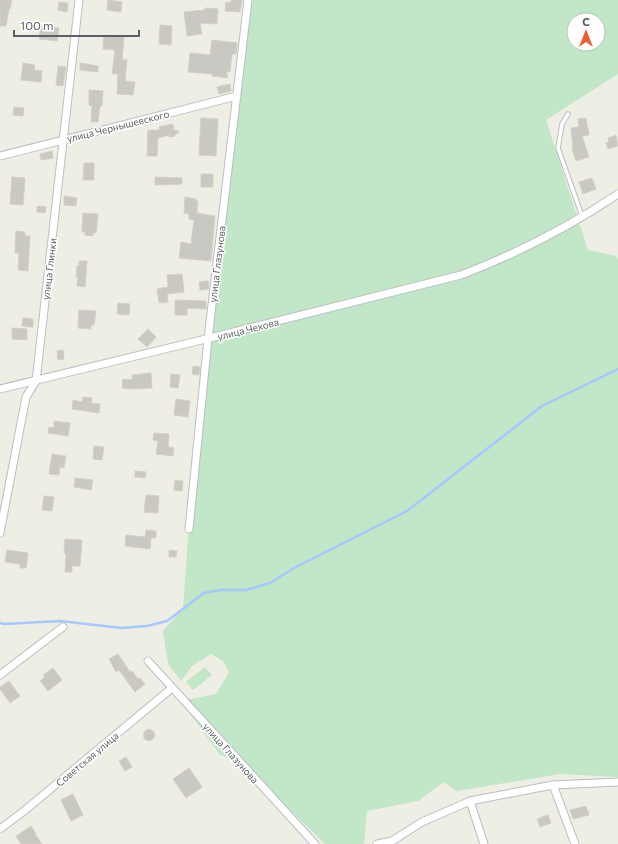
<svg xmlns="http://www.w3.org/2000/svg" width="618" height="844" viewBox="0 0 618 844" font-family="Commissioner,sans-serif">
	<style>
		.green { fill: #c1e6c8; fill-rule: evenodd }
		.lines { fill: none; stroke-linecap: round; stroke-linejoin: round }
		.stream { stroke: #a5c8fe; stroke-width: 2.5 }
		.building { fill: #cac8c2; stroke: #d3d1c3 }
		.service-casing { stroke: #bcbdc3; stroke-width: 5.5 }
		.minor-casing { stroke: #bcbdc3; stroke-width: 9 }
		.service { stroke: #fff; stroke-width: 3.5 }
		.minor { stroke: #fff; stroke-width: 7 }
		.labels { text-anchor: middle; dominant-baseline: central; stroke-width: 3; stroke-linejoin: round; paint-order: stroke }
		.street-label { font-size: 10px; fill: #5c5f65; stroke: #fff }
	</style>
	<rect width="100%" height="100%" fill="#efeee5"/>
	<!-- green -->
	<g class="green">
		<path d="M251 0H618V74L546 120 588 250 616 256 618 260V777L561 774 456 791 444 782 418 801 367 811 364 844H325L239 761 220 755 181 701 216 694 229 672 223 661 211 654 192 666 181 681 168 664 163 631 183 608 188 538 231 145ZM574 20H598V44H574Z"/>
		<path d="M205 667 212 675 193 690 186 682Z"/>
	</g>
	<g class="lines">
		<!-- stream -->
		<path class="stream" d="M0 623 4 624 60 621 122 628 147 626 167 621 204 593 220 590H246L270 583 294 568 407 511 542 406 618 369"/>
	</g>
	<!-- building -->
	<g class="building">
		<path d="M0 0H12L10 9H9L6 26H0Z"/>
		<path d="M108 0 122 2 121 12 107 10Z"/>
		<path d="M231 0H242L240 12 225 11 226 2 231 3Z"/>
		<path d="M59 2 68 3 67 12 58 10Z"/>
		<path d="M205 8 218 9 217 24 200 23 202 34 187 36 184 12 205 10Z"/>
		<path d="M160 25 172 26 171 45 159 44Z"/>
		<path d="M41 26 59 28 57 41 39 39Z"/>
		<path d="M104 35 124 37 122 60H127L125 81 135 82 133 95 117 94 118 74H112L115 50 103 49Z"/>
		<path d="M212 40 237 43 236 54H232L230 72H226L228 78 212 76V74L188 72 190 53 210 55Z"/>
		<path d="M23 63 35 65 34 70 42 71 41 82 21 80Z"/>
		<path d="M80 63 98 66V72L80 70Z"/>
		<path d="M58 66 66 67 63 86 56 85Z"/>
		<path d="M230 84 231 91 219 94 217 87Z"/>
		<path d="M89 90 103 91 102 106H100L98 122H91L92 106 89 105Z"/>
		<path d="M14 107 24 108 23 116 13 115Z"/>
		<path d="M201 118 218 119 216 156 199 155Z"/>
		<path d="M586 118 589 135 582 136 589 157 576 161 572 149 573 148 571 128 579 127 578 119Z"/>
		<path d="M173 124 174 130 178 131 179 133 175 134V136L169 137V135L158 138 157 156H147L148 130H160L159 127Z"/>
		<path d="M616 135 618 146 608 149 606 143 609 142 608 138Z"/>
		<path d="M52 151 53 158 41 160 40 154Z"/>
		<path d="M84 163H94V180H83Z"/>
		<rect x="201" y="174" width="12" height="13"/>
		<path d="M12 177 25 178 23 205 10 204Z"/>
		<path d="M155 177 182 178V184L155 185Z"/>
		<path d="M592 178 596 189 583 194 579 182Z"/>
		<path d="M64 196 77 198 76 206 64 205Z"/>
		<path d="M185 197 196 199V201H198L197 213 215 216 211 261 179 258 181 242 191 244 194 220 189 219V214L184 213Z"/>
		<path d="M37 206 46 207 45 213 37 212Z"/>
		<path d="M83 213 98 214 96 233H93V236L85 235V232H82Z"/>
		<path d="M16 231 25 232V236H30L28 271 18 270 19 253H15Z"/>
		<path d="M79 261H87L85 287 77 286 78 277H76L77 266H79Z"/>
		<path d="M182 274 184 292 167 294 168 302 159 303 157 289 168 287 167 275Z"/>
		<path d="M208 281 209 289 200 290 199 282Z"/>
		<path d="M175 300 206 301V309L187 308V315H175Z"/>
		<path d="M118 303 130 304 129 315 117 314Z"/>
		<path d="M79 310 96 311 94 325H91V329L78 328Z"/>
		<path d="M23 318 33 319V327L22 326Z"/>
		<path d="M12 328 27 329V340L12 339Z"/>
		<path d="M148 329 156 337 147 347 138 339Z"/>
		<path d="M63 350 64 359 58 360 57 351Z"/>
		<path d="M193 366 200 367 199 375 192 374Z"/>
		<path d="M151 373 152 388 132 389 122 388 123 379 132 380V375Z"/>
		<path d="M171 374 180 375 178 388 170 387Z"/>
		<path d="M83 397 92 398 91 403 100 404 99 413 72 409 73 400 82 402Z"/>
		<path d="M176 399 190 401 188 417 174 415Z"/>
		<path d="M54 421 70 423 68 436 48 433 49 427 54 428Z"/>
		<path d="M154 433 169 434 168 447 174 448 173 456 156 454 158 441 153 440Z"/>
		<path d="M94 446 104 447 102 460 93 459Z"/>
		<path d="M52 454 66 456 64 468 60 467 59 475 49 474Z"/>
		<path d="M135 471 146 472 145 478 135 477Z"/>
		<path d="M75 478 93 480 91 490 74 487Z"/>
		<path d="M175 480 183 481 182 491 174 490Z"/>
		<path d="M146 495 159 496 158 513 144 512Z"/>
		<path d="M44 496 54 497 52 511 42 510Z"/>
		<path d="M146 530 156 531V538H151L150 549 125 546 126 535 145 537Z"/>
		<path d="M65 539 82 540 80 566H72V572H65L66 553H64Z"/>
		<path d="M7 550 28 553 26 568H20V564L5 562Z"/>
		<path d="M169 550 177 551 176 557H169Z"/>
		<path d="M118 654 130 672 132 671 138 679 140 678 145 684 135 692 119 670 116 672 109 659Z"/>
		<path d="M53 668 62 680 48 691 40 681 45 677 43 675Z"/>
		<path d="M9 681 20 696 10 703 0 689V687Z"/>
		<circle cx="149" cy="735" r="5.5"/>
		<path d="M126 757 132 767 125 771 119 761Z"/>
		<path d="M189 768 202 787 186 798 173 779Z"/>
		<path d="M73 794 83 815 71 821 61 800Z"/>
		<path d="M586 806 589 815 573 819 570 810Z"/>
		<path d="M548 815 551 823 540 827 537 819Z"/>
		<path d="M31 826 36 834H35L42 844H21L16 836Z"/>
	</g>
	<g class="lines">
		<defs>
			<path id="service" d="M568 114 562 124 558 148 582 216"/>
			<g id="minor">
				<path d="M0 156 237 96"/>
				<path d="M0 389 214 337 461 275C516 254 569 227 618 194"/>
				<path d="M189 529 208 339 248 0"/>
				<path d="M0 533 26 397 36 381 79 0"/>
				<path d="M148 661 315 844"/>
				<path d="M0 675 63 627"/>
				<path d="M553 785 575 844"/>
				<path d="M470 801 484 844"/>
				<path d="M0 829 24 811 172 688"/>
				<path d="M377 844 392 841 422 822 470 801 553 785 618 782"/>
			</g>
		</defs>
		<!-- service casing -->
		<use href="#service" class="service-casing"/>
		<!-- minor casing -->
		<use href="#minor" class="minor-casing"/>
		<!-- service -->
		<use href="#service" class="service"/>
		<!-- minor -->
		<use href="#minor" class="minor"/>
	</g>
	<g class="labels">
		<!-- street labels -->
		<g class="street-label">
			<text transform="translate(118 126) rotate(-14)">улица Чернышевского</text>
			<text transform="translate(217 264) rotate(-83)">улица Глазунова</text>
			<text transform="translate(49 269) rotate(-83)">улица Глинки</text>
			<text transform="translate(248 329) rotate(-14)">улица Чехова</text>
			<text transform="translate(231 753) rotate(48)">улица Глазунова</text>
			<text transform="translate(87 759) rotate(-40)">Советская улица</text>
		</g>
	</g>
	<!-- north arrow -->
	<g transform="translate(586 32)"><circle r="19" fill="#ffffff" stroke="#bebfc1"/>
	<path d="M0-3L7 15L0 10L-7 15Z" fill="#e75f32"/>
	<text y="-6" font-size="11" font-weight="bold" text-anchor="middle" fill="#5c5f65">С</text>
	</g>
	<!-- scale -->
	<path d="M14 30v6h125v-6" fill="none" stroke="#5c5f65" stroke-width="2"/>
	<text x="20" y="30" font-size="12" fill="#5c5f65" stroke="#ffffff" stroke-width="3" paint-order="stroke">100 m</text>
</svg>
